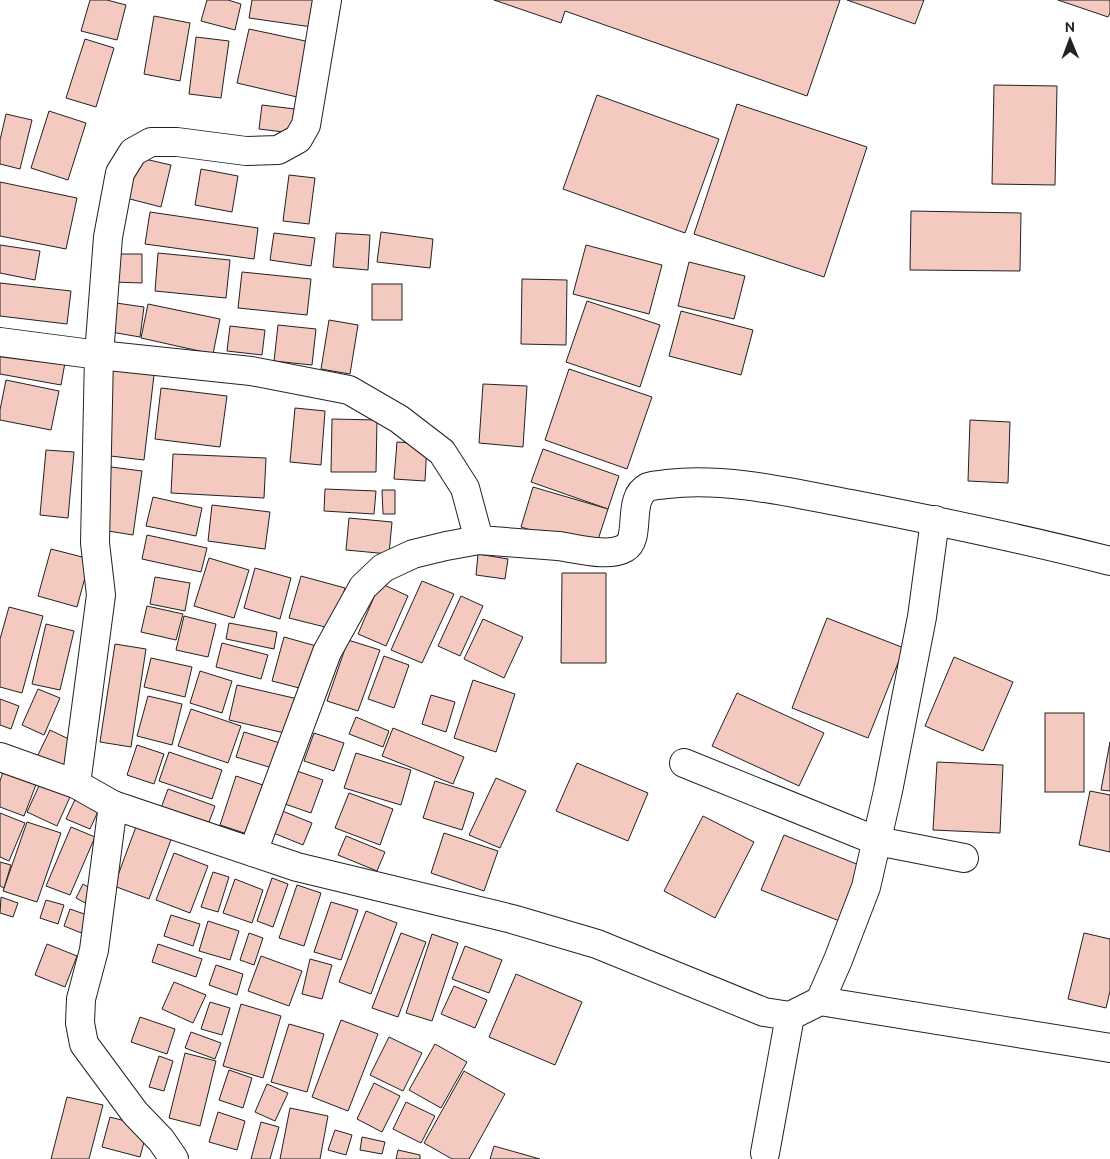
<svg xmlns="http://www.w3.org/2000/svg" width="1110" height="1159" viewBox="0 0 1110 1159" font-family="Ubuntu,sans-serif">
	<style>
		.building { fill: #f3c9c0; stroke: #222 }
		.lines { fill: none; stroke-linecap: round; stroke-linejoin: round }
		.street-casing { stroke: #222; stroke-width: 30 }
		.street { stroke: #fff; stroke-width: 28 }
	</style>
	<rect width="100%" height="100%" fill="#fff"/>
	<!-- building -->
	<g class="building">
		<path d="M90 0H107L126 5 117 40 81 31Z"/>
		<path d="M207 0H228L241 4 235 30 201 21Z"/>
		<path d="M252 0H317L312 27 249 18Z"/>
		<path d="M494 0H840L807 96 565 11 561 23Z"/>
		<path d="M847 0H924L915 24Z"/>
		<path d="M1058 0H1110V13L1108 17Z"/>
		<path d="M154 16 190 23 180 81 144 74Z"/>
		<path d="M249 29 310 42 297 97 237 83Z"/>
		<path d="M196 37 229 41 221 98 189 94Z"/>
		<path d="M85 39 114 48 96 107 66 98Z"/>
		<path d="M994 85 1057 86 1055 185 992 184Z"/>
		<path d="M597 95 719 139 685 233 563 189Z"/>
		<path d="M737 104 867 147 824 277 694 234Z"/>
		<path d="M262 105 295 109 292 133 259 129Z"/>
		<path d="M49 111 86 123 68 180 31 168Z"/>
		<path d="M6 114 32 120 20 169 0 164V140Z"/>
		<path d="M136 157 171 165 161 207 126 198Z"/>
		<path d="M201 169 238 176 232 212 195 205Z"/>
		<path d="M289 175 315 178 309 224 283 221Z"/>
		<path d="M0 182 77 198 66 249 0 236Z"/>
		<path d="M911 211 1021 213 1020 271 910 270Z"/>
		<path d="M150 212 258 228 254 259 145 244Z"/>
		<path d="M381 232 433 239 430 268 377 262Z"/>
		<path d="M274 233 315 238 311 266 270 260Z"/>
		<path d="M336 233 370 235 368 270 333 267Z"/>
		<path d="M0 245 40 251 35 280 0 273Z"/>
		<path d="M586 245 662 265 649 314 573 294Z"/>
		<path d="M158 253 230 260 226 298 155 291Z"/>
		<path d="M114 254H142V283L114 282Z"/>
		<path d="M689 262 745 276 734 319 678 306Z"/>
		<path d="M242 272 311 279 307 315 238 308Z"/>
		<path d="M522 279 567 280 566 345 521 344Z"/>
		<path d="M0 283 71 291 67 324 0 316Z"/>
		<rect x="372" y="284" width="30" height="36"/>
		<path d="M587 301 660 325 640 387 566 362Z"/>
		<path d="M109 302 144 307 140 337 105 331Z"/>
		<path d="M148 304 220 319 213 354 141 338Z"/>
		<path d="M681 311 753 330 741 375 669 356Z"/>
		<path d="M329 320 358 325 350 374 321 369Z"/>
		<path d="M278 325 316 329 312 365 274 361Z"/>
		<path d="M230 326 265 330 262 355 227 351Z"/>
		<path d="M0 348 66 357 61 385 0 374Z"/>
		<path d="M569 369 652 397 627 469 545 440Z"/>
		<path d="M112 370 154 375 144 460 102 455Z"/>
		<path d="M6 380 59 391 51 430 0 420V410Z"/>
		<path d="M483 384 527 386 523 447 479 443Z"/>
		<path d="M161 388 227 396 220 447 155 439Z"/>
		<path d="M295 408 325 411 321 465 290 462Z"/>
		<path d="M332 419 377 420 376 472H331Z"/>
		<path d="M970 420 1010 422 1008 483 968 481Z"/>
		<path d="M397 442 427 444 425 481 394 479Z"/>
		<path d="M543 449 619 476 608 509 531 482Z"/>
		<path d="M46 450 74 452 68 518 40 515Z"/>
		<path d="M173 454 266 458 264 498 171 493Z"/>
		<path d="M111 467 142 471 133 535 102 530Z"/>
		<path d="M533 487 608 509 595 549 521 527Z"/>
		<path d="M325 489 376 491 374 514 324 511Z"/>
		<path d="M382 490H395V514H383Z"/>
		<path d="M153 497 202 508 196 536 146 526Z"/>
		<path d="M212 505 270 512 265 549 208 541Z"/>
		<path d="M349 518 392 522 389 554 346 550Z"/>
		<path d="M147 535 207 548 201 572 142 559Z"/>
		<path d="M51 549 90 559 77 607 38 596Z"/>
		<path d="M478 554 508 559 505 579 476 575Z"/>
		<path d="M209 558 249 570 234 618 194 606Z"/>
		<path d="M255 568 291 578 280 619 244 608Z"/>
		<path d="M562 573H606V663H561Z"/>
		<path d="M301 576 345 588 333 629 289 618Z"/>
		<path d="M155 577 190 583 185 611 150 604Z"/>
		<path d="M422 581 454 594 422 663 391 650Z"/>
		<path d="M380 583 408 596 386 646 358 634Z"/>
		<path d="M461 596 483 606 460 656 438 646Z"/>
		<path d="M147 606 183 614 176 640 141 632Z"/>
		<path d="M9 607 43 616 22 693 0 687V639Z"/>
		<path d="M184 616 216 624 208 657 176 650Z"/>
		<path d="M827 618 904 648 868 738 792 708Z"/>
		<path d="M483 619 523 637 504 678 464 659Z"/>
		<path d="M229 623 277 632 274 649 226 639Z"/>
		<path d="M46 624 74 631 60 690 32 684Z"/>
		<path d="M284 637 320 647 307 690 272 681Z"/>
		<path d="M348 640 380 650 358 711 327 701Z"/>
		<path d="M222 643 268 655 261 679 216 667Z"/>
		<path d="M115 644 146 649 131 747 100 742Z"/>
		<path d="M384 656 409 665 394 708 368 699Z"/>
		<path d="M954 657 1013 682 983 751 925 726Z"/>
		<path d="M151 658 192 667 185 697 144 687Z"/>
		<path d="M200 671 232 681 222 713 190 703Z"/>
		<path d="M473 680 515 694 496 752 454 738Z"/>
		<path d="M237 685 298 699 289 734 229 720Z"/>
		<path d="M38 689 60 698 44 735 22 725Z"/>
		<path d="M737 693 824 733 799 786 712 746Z"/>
		<path d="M431 695 455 702 446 732 422 724Z"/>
		<path d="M148 696 182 704 172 745 137 736Z"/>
		<path d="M0 699 19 706 11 729 0 725Z"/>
		<path d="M191 709 241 726 228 763 178 746Z"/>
		<rect x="1045" y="713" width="39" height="79"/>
		<path d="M356 717 389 731 383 747 349 734Z"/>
		<path d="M393 728 464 757 453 784 382 756Z"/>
		<path d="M50 730 77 743 65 769 38 755Z"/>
		<path d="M244 732 280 743 272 768 236 757Z"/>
		<path d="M314 733 344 743 334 771 304 761Z"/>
		<path d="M1110 742V791L1101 790Z"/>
		<path d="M137 745 164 754 154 784 127 775Z"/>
		<path d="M169 752 222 770 212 799 159 781Z"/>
		<path d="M356 753 411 770 401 805 344 788Z"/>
		<path d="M937 762 1003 765 1000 833 933 830Z"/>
		<path d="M577 763 648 793 628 841 556 811Z"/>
		<path d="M4 769 37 782 24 816 0 807V781Z"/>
		<path d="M294 770 323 780 311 813 282 803Z"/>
		<path d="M44 775 74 788 57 826 27 812Z"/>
		<path d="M236 776 263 785 247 834 220 825Z"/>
		<path d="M496 778 526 791 500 848 469 835Z"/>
		<path d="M435 781 474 793 462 830 423 818Z"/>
		<path d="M168 789 215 806 208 825 161 808Z"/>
		<path d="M1090 791 1110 795V852L1079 845Z"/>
		<path d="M349 793 393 809 380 845 335 828Z"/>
		<path d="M77 795 101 805 90 829 66 819Z"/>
		<path d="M280 810 312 823 303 845 271 832Z"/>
		<path d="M0 813 25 823 9 861 0 857Z"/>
		<path d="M703 816 754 842 715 918 664 891Z"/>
		<path d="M27 822 61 833 37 902 3 891Z"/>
		<path d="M137 824 172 837 149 899 114 886Z"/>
		<path d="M71 827 95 837 70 895 46 886Z"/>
		<path d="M444 833 498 851 484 891 431 873Z"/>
		<path d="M784 835 864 867 842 922 761 890Z"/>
		<path d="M346 836 385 852 377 871 338 855Z"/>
		<path d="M174 853 208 866 190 913 156 900Z"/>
		<path d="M0 862 11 865 4 888 0 886Z"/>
		<path d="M213 872 229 877 218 912 201 907Z"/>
		<path d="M272 878 288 884 273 927 257 921Z"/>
		<path d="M235 879 263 890 252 923 223 913Z"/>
		<path d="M83 884 95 891 89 905 76 898Z"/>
		<path d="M297 885 321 893 304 946 279 938Z"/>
		<path d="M1 897 18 903 13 917 0 913Z"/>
		<path d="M46 900 64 905 58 924 40 918Z"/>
		<path d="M331 902 358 910 341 960 314 952Z"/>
		<path d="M70 909 90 916 84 934 64 926Z"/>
		<path d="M366 911 397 923 371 994 339 982Z"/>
		<path d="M171 915 200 924 193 946 164 936Z"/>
		<path d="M208 921 239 931 230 960 199 951Z"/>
		<path d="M249 933 263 938 254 965 240 960Z"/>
		<path d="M401 933 426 942 398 1017 372 1008Z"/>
		<path d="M1084 933 1110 939V991L1106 1008 1068 999Z"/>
		<path d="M432 934 458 943 432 1021 406 1013Z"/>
		<path d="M47 944 77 956 65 987 35 975Z"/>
		<path d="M158 944 202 959 196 977 152 962Z"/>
		<path d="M465 946 502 960 489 993 452 979Z"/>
		<path d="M261 956 302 971 289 1006 248 991Z"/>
		<path d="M310 959 332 965 322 999 302 994Z"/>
		<path d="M216 965 243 974 237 995 209 985Z"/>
		<path d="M516 974 582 1002 555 1065 489 1037Z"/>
		<path d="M174 982 206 995 193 1023 162 1009Z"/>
		<path d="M454 986 487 1000 475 1028 441 1014Z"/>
		<path d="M210 1002 230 1008 222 1035 201 1029Z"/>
		<path d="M241 1004 281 1016 263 1078 223 1066Z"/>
		<path d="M140 1017 175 1029 167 1054 131 1042Z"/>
		<path d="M341 1020 378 1034 348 1111 312 1097Z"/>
		<path d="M289 1024 324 1034 307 1092 271 1082Z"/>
		<path d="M191 1032 221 1043 215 1059 185 1048Z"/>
		<path d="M389 1037 422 1053 403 1091 370 1075Z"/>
		<path d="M435 1044 467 1062 441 1108 409 1090Z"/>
		<path d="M185 1053 216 1061 200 1126 169 1118Z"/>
		<path d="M159 1056 173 1061 164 1091 149 1087Z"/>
		<path d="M229 1070 252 1078 243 1108 219 1100Z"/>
		<path d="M464 1071 505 1094 469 1159H452L424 1143Z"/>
		<path d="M374 1083 400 1096 382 1132 357 1119Z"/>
		<path d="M267 1084 288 1093 275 1121 255 1112Z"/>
		<path d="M67 1097 103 1105 89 1159H51Z"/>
		<path d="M406 1102 435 1116 421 1143 393 1129Z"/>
		<path d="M290 1108 328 1116 320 1159H280Z"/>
		<path d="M218 1112 245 1121 237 1150 209 1142Z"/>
		<path d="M110 1117 148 1127 140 1157 102 1147Z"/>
		<path d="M261 1122 279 1127 270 1159H251Z"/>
		<path d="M335 1130 352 1135 346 1155 328 1150Z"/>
		<path d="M362 1137 385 1142 382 1154 360 1150Z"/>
		<path d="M494 1146 540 1159H490Z"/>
		<path d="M398 1150 420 1155V1159H396Z"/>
	</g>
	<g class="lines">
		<defs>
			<g id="street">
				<path d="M0 342 99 355 251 371 349 390 399 419 442 452 465 488 479 540C505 542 531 544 558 546 576 548 608 558 625 548 642 538 626 498 648 487 653 485 662 485 667 484 727 477 792 493 851 504 938 521 1024 539 1110 561"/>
				<path d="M0 757 76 784 113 805"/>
				<path d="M684 763 877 841 964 858"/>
				<path d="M76 784 101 595 95 543 99 355 108 237 120 173 133 152 151 142H177L246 151 278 150 298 139 306 125 327 0"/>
				<path d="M253 852 327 652 363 587 383 568 413 554 446 546 479 540"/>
				<path d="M820 1001 1110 1048"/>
				<path d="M765 1153 790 1016"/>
				<path d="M174 1159 161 1140 135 1113 84 1044 80 1023 81 999 94 950 113 805 297 867 512 919 597 944 764 1012 790 1016 820 1001 838 960 866 887 888 791 922 617 935 520"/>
			</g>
		</defs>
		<!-- street casing -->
		<use href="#street" class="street-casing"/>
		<!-- street -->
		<use href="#street" class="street"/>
	</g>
	<!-- north arrow -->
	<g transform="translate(1070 40) rotate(359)" stroke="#ffffff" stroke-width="4" paint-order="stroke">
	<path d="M0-4L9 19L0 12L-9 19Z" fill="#222222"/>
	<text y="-8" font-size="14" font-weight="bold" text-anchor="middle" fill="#222222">N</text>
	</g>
</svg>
